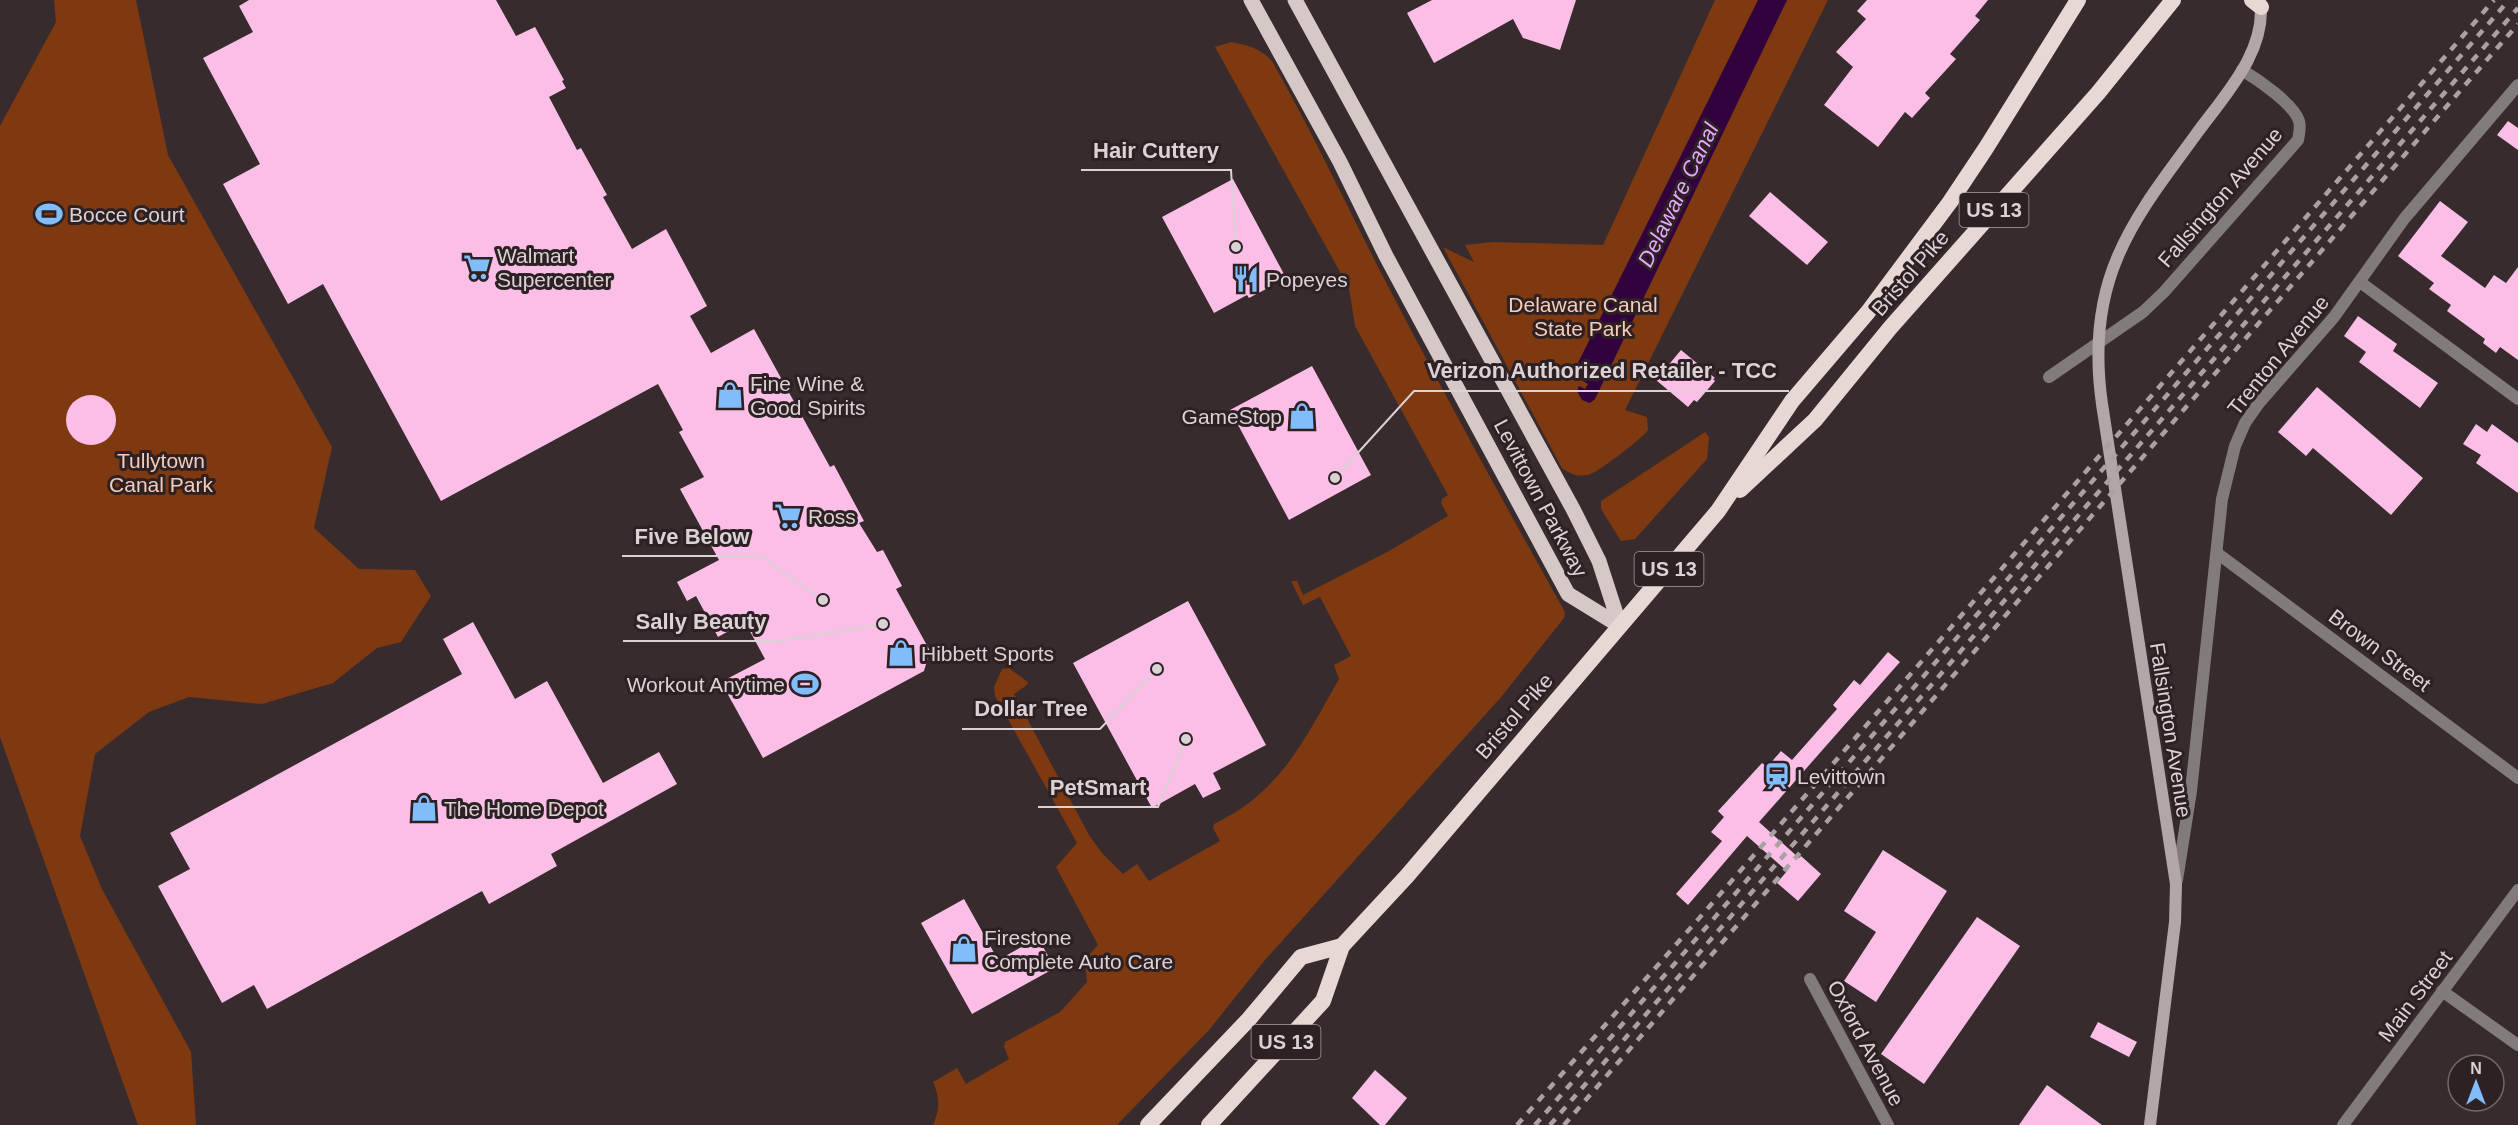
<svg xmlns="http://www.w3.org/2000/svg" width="2518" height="1125" viewBox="0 0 2518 1125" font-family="Arial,sans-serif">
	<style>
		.green { fill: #7e3911 }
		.water { fill: #31023e }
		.building { fill: #fbbee6 }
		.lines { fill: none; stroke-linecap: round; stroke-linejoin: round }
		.minor { stroke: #827b7b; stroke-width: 12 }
		.tertiary { stroke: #827b7b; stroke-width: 12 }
		.secondary { stroke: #b2a7a6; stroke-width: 12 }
		.primary { stroke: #d6c8c7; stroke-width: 15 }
		.trunk { stroke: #e7d8d6; stroke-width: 16 }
		.rail { stroke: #aaa1a3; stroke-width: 4.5; stroke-dasharray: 8 8; stroke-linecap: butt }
		.labels { text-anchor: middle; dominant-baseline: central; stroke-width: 6; stroke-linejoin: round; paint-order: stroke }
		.shield { fill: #2d2124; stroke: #a69d9f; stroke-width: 1.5 }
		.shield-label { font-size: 20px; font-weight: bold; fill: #dad2d4 }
		.street-label { font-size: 21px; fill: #dad2d4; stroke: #2d2124 }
		.poi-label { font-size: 21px; fill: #dad2d4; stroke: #2d2124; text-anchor: start }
		.park-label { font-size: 21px; fill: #f6ccb8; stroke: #2d2124 }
		.water-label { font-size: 22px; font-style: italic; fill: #e7a6ff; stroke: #2d2124 }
		.leader { fill: none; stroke: #dad2d4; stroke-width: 2 }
		.callout-dot { fill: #dad2d4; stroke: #2d2124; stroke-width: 2 }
		.callout-label { font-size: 22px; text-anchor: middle; font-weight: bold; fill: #dad2d4; stroke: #2d2124; stroke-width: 6; stroke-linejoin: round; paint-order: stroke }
	</style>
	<rect width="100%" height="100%" fill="#372b2e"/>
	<!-- green -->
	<g class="green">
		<path d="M54 0H136L168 155 332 447 314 528 359 569 415 570 431 596 401 642 377 648 333 683 262 704 189 697 149 712 95 754 80 836 102 889 191 1052 196 1125H138L0 737V126L56 22Z"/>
		<path d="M1715 0H1828L1625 410 1647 417 1648 430C1643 438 1596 474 1588 475 1576 477 1571 474 1562 468L1443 247 1474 262 1465 245 1493 242 1603 245Z"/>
		<path d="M1231 42C1248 45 1260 48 1272 61 1310 128 1343 198 1378 267 1438 383 1501 498 1565 612L1564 618 1502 696 1265 960 1209 1030 1117 1125H933C940 1109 940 1098 933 1082L957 1068 966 1084 1009 1059 1004 1047 1005 1042 1060 1012 1087 982 1085 959 1098 945 1056 867 1077 843 995 696 994 687 1002 669 1009 668 1028 682 1027 685 1014 694 1089 835 1102 853 1123 874 1137 864 1149 881 1220 841 1213 828 1214 824C1281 792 1304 740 1339 679L1334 665 1351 656 1320 597 1303 605 1291 581H1297L1303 595 1389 551 1448 516 1441 503 1442 499 1448 495 1355 326 1349 288 1215 47Z"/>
		<path d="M1705 432 1709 437 1707 459 1635 539 1621 541 1601 509V501Z"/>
	</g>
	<!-- water -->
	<path class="water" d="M1758 0H1787L1595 399 1590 403 1582 400 1577 391 1579 386 1585 389 1588 384 1578 378 1574 371Z"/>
	<!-- building -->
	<g class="building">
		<path d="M249 0H496L516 36 535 27 564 80 562 81 566 88 549 97 577 150 581 148 607 195 603 197 632 249 666 229 707 306 690 316 711 353 754 329 830 467 834 465 864 521 859 523 877 552 883 550 902 586 896 589 930 651 924 671 763 758 721 682 765 659 745 622 718 637 696 596 687 601 677 582 719 560 680 489 704 477 679 432 683 430 658 384 441 501 323 284 288 304 223 184 260 164 203 58 253 32 239 6Z"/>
		<path d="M1432 0H1576L1560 50 1523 38 1513 19 1434 63 1407 13Z"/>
		<path d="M1867 0H1988L1975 16 1980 20 1950 54 1956 59 1925 93 1930 98 1912 118 1905 112 1878 147 1824 105 1853 67 1836 52 1866 19 1857 11Z"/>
		<path d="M2508 121 2518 128V150L2497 135Z"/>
		<path d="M1233 179 1285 276 1267 285 1268 288 1249 298 1247 295 1214 313 1162 217Z"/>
		<path d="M1770 192 1828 242 1807 265 1749 216Z"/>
		<path d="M2440 201 2468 222 2441 256 2485 288 2494 275 2506 283 2518 267V360L2500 347 2496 353 2483 343 2485 339 2447 311 2451 305 2429 289 2434 283 2398 256Z"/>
		<path d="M2358 316 2397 344 2393 351 2438 383 2420 408 2359 362 2366 352 2344 336Z"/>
		<path d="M1681 350 1715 378 1713 379 1715 381 1697 402 1694 400 1688 407 1656 380Z"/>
		<path d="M1312 366 1371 475 1289 520 1230 410Z"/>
		<path d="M2317 387 2423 478 2391 515 2313 448 2306 456 2278 432Z"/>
		<circle cx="91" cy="420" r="25"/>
		<path d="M2476 424 2487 432 2492 424 2518 443V493L2476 463 2481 455 2463 444Z"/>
		<path d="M1188 601 1266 745 1213 773 1221 789 1203 798 1195 784 1152 808 1073 663Z"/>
		<path d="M473 622 515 699 547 681 603 783 659 752 677 784 551 854 557 866 489 904 482 891 267 1009 254 985 222 1003 158 886 190 869 170 833 462 674 443 639Z"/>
		<path d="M1888 652 1900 662 1759 822 1799 858 1801 856 1821 874 1798 901 1777 883 1787 871 1747 836 1688 905 1676 894 1722 841 1711 832 1724 817 1718 811 1762 763 1767 767 1781 751 1792 760 1837 709 1833 705 1854 680 1860 685Z"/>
		<path d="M1883 850 1947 891 1876 1002 1844 981 1876 932 1844 911Z"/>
		<path d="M964 899 998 960 1038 938 1055 968 972 1014 921 923Z"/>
		<path d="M1977 917 2020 946 1924 1084 1881 1054Z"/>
		<path d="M2098 1022 2137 1042 2129 1057 2090 1037Z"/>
		<path d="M1375 1070 1407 1098 1385 1125H1380L1352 1098Z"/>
		<path d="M2047 1085 2102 1125H2019Z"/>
	</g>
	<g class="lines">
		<!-- minor -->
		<g class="minor">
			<path d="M2360 282 2518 399"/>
			<path d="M2049 377 2143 312 2164 292 2298 140C2299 134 2301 127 2299 121 2294 104 2257 79 2242 70"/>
			<path d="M2217 553 2518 778"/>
			<path d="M2177 880 2191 791 2222 499 2235 446 2245 423 2259 403 2334 317 2404 219 2518 85"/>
			<path d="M1810 979 1888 1125"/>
			<path d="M2442 991 2518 1045"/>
		</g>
		<!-- tertiary -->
		<path class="tertiary" d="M2343 1125 2518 890"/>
		<!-- secondary -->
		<path class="secondary" d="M2150 1125 2175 922 2176 884 2102 404C2095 355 2098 302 2118 256 2137 211 2169 172 2197 133 2224 96 2268 50 2260 0"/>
		<!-- primary -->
		<g class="primary">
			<path d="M1251 0 1340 162 1386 256 1568 594 1620 626"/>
			<path d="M1295 0 1573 509 1599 561 1620 626"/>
		</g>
		<!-- trunk -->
		<g class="trunk">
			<path d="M2252 0 2261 7"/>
			<path d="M1740 490 1815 420 1890 328 2098 93 2173 0"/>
			<path d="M1148 1125 1249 1019 1301 957 1342 946"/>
			<path d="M1209 1125 1323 1001 1342 946 1407 876 1718 511 1792 401 1868 312 1950 202 1986 148 2078 0"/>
		</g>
		<!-- rail -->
		<g class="rail">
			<path d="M1517 1125 1709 907 2494 0"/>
			<path d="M1535 1125 2509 0"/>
			<path d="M1550 1125 2518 8"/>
			<path d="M1564 1125 2518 24"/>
		</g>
	</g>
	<!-- icons -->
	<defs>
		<symbol id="stadium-bare" viewBox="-9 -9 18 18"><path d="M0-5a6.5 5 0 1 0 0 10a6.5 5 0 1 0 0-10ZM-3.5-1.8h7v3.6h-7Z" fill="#80bdfa" stroke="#2d2124" stroke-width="2.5" paint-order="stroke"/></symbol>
		<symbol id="supermarket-bare" viewBox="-9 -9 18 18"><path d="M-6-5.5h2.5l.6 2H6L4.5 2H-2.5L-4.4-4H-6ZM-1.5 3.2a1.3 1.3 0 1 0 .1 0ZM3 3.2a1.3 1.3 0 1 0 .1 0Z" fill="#80bdfa" stroke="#2d2124" stroke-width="2.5" paint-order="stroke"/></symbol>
		<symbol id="restaurant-bare" viewBox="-9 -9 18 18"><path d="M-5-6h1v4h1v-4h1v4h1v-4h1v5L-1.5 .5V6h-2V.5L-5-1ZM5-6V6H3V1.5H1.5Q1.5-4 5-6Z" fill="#80bdfa" stroke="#2d2124" stroke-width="2.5" paint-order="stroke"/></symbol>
		<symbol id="shop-bare" viewBox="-9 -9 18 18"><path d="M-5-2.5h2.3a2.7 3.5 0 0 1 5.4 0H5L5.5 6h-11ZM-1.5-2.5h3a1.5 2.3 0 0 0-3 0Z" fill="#80bdfa" stroke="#2d2124" stroke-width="2.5" paint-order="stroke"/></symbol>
		<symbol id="station-bare" viewBox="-9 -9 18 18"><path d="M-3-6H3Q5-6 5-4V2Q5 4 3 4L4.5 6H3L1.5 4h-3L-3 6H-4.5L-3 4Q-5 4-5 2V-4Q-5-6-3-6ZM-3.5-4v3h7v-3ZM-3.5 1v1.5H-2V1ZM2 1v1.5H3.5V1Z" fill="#80bdfa" stroke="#2d2124" stroke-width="2.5" paint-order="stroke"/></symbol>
	</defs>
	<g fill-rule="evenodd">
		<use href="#stadium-bare" x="30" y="195" width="38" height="38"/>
		<use href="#supermarket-bare" x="458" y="248" width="38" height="38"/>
		<use href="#restaurant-bare" x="1227" y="260" width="38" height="38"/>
		<use href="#shop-bare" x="711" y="376" width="38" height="38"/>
		<use href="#shop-bare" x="1283" y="397" width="38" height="38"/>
		<use href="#supermarket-bare" x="769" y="497" width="38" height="38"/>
		<use href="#shop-bare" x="882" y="634" width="38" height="38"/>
		<use href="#stadium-bare" x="786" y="665" width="38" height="38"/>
		<use href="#station-bare" x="1758" y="757" width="38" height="38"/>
		<use href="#shop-bare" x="405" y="789" width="38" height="38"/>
		<use href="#shop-bare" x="945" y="930" width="38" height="38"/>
	</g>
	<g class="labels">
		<!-- shield labels -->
		<g class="shield">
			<rect x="1959.5" y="193" width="69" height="34" rx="4.5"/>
			<rect x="1634.5" y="552" width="69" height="34" rx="4.5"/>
			<rect x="1251.5" y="1025" width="69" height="34" rx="4.5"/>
		</g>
		<g class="shield-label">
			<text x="1994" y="210">US 13</text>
			<text x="1669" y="569">US 13</text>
			<text x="1286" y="1042">US 13</text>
		</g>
		<!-- street labels -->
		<g class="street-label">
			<text transform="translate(2220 197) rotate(-49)">Fallsington Avenue</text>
			<text transform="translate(1910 273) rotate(-49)">Bristol Pike</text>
			<text transform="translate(2278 355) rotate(-51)">Trenton Avenue</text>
			<text transform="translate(1541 498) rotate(62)">Levittown Parkway</text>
			<text transform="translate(2380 650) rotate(37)">Brown Street</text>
			<text transform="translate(1514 716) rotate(-49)">Bristol Pike</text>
			<text transform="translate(2171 730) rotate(81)">Fallsington Avenue</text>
			<text transform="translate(2415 996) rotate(-53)">Main Street</text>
			<text transform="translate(1866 1043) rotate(62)">Oxford Avenue</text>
		</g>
		<!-- poi labels -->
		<g class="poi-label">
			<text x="69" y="214">Bocce Court</text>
			<text x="497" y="255">Walmart<tspan x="497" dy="24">Supercenter</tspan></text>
			<text x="1266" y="279">Popeyes</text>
			<text x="750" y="383">Fine Wine &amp;<tspan x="750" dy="24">Good Spirits</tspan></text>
			<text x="1282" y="416" text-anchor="end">GameStop</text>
			<text x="808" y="516">Ross</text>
			<text x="921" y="653">Hibbett Sports</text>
			<text x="785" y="684" text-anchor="end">Workout Anytime</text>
			<text x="1797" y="776">Levittown</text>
			<text x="444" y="808">The Home Depot</text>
			<text x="984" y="937">Firestone<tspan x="984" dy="24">Complete Auto Care</tspan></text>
		</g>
		<!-- park labels -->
		<g class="park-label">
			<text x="1583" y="304">Delaware Canal<tspan x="1583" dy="24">State Park</tspan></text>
			<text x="161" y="460">Tullytown<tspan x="161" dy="24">Canal Park</tspan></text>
		</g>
		<!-- water labels -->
		<g class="water-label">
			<text transform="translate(1678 195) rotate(-64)">Delaware Canal</text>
		</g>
	</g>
	<!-- callouts -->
	<path class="leader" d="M1236 247L1231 170H1081M1335 478L1414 391H1789M823 600L761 556H622M883 624L778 641H623M1157 669L1100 729H962M1186 739L1158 807H1038"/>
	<g class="callout-dot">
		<circle cx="1236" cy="247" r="6"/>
		<circle cx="1335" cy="478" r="6"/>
		<circle cx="823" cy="600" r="6"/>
		<circle cx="883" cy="624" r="6"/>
		<circle cx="1157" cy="669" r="6"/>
		<circle cx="1186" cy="739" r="6"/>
	</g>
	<g class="callout-label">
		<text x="1156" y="158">Hair Cuttery</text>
		<text x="1602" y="378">Verizon Authorized Retailer - TCC</text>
		<text x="692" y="544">Five Below</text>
		<text x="701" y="629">Sally Beauty</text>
		<text x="1031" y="716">Dollar Tree</text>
		<text x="1098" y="795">PetSmart</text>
	</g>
	<!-- north arrow -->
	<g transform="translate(2476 1083)"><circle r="28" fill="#2d2124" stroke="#72686a" stroke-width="1.5"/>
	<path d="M0-4.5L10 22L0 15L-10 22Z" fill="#80bdfa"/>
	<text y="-9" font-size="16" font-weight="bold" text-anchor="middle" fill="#dad2d4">N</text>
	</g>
</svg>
